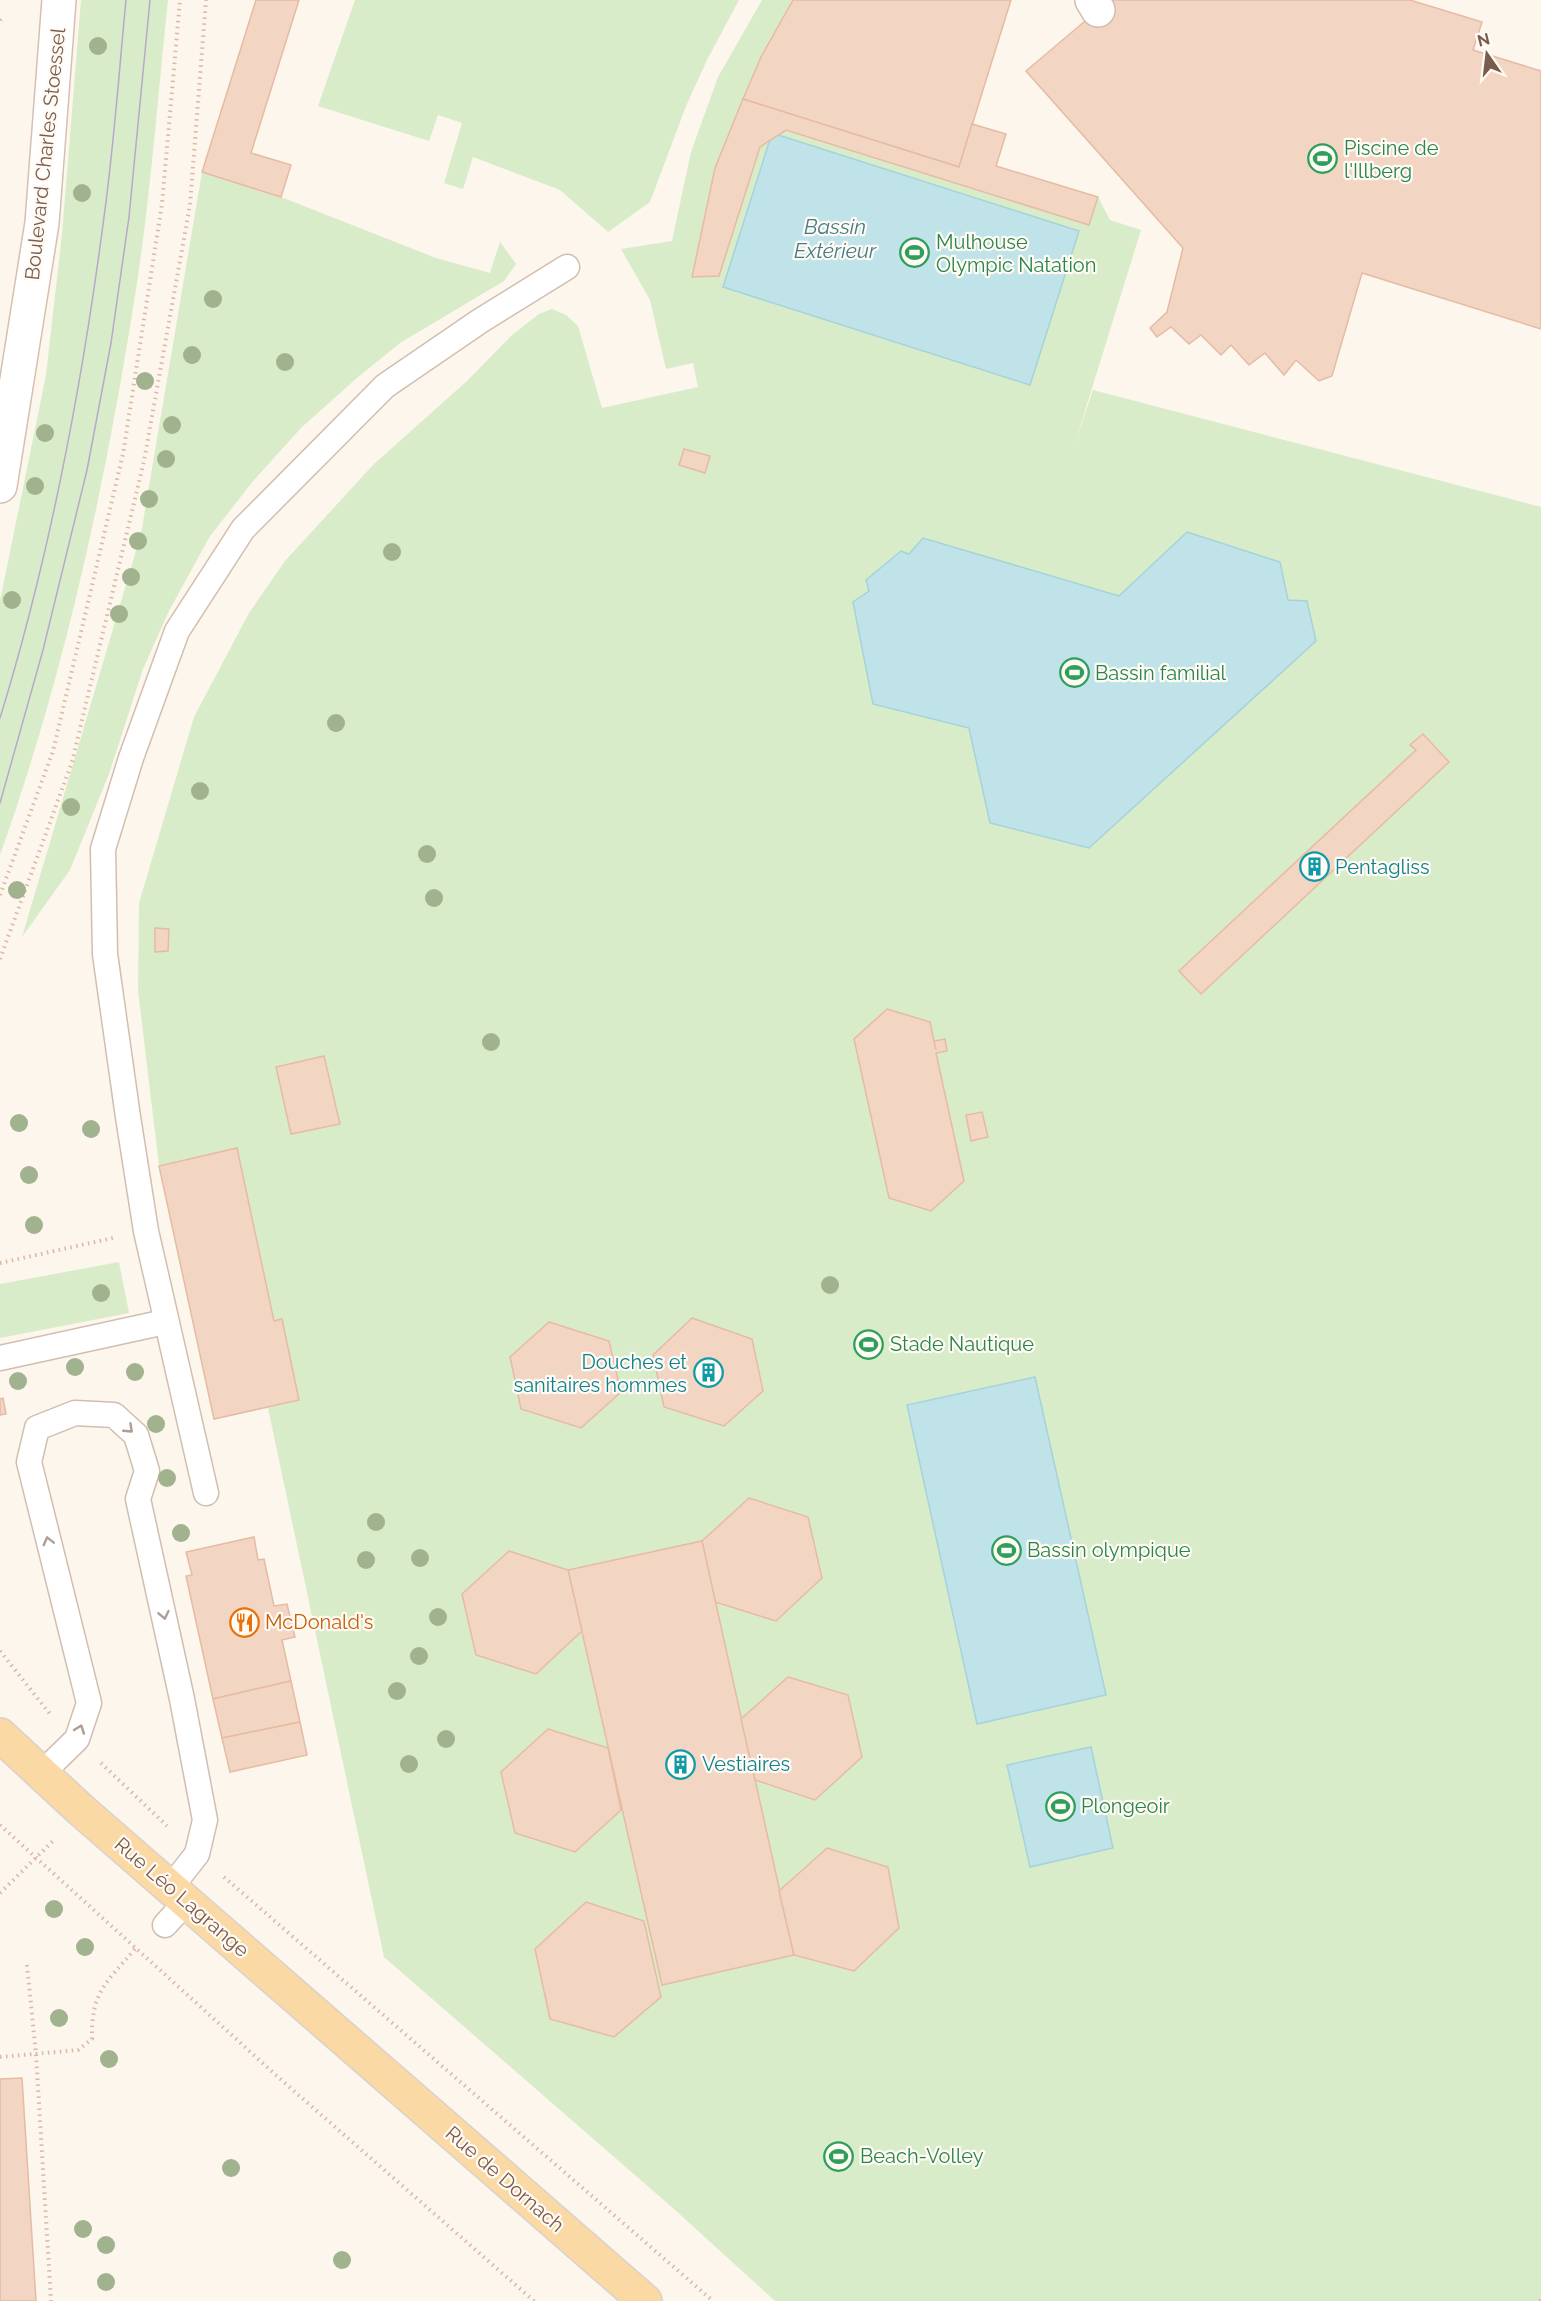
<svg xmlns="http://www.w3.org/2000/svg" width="1541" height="2301" viewBox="0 0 1541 2301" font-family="Raleway,sans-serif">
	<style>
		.green { fill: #d8ecc9 }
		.water { fill: #bfe3e8; stroke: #a5d3da; stroke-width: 1.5 }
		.building { fill: #f3d5c3; stroke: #e6bba3; stroke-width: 1.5 }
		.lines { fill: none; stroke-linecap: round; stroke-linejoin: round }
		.lane-casing { stroke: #d1beb0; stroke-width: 27 }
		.street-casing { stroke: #d1beb0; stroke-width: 36 }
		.secondary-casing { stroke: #d6c0b0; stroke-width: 36 }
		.primary-casing { stroke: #dad1cd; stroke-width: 36 }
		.path { stroke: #d9b8a5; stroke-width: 4; stroke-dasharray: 1.5 4.5; stroke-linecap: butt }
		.lane { stroke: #fff; stroke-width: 24 }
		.street { stroke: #fff; stroke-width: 33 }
		.secondary { stroke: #fff; stroke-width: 33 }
		.primary { stroke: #fbd9a5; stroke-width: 33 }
		.tram { stroke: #b9a8c9; stroke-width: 1.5 }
		.tree { fill: #a0b28e }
		.oneway { stroke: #af9d94 }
		.labels { text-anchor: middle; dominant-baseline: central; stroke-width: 4.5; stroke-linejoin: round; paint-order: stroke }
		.leisure-label { font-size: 20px; fill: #27864d; stroke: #fffaf3; text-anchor: start }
		.street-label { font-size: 20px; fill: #7a5c4d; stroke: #fffaf3 }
		.culture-label { font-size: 20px; fill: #0d838f; stroke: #fffaf3; text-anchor: start }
		.food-label { font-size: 20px; fill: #c56008; stroke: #fffaf3; text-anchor: start }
		.water-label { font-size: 21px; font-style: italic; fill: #437c86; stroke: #fffaf3 }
	</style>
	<rect width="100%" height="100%" fill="#fdf6ec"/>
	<!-- green -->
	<g class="green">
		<path d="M81 0H168C158 94 151 190 137 283 107 477 66 670 0 855V601L46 375 62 234Z"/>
		<path d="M355 0H739L707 60 686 106 650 202 608 232 560 190 473 157 463 189 444 183 462 123 438 115 429 141 318 106Z"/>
		<path d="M762 0H1011L972 124 1006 134 996 166 1098 197 1110 220 1141 230 1075 443 1093 390 1541 507V2301H775L674 2209 384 1957 268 1408 214 1419 159 1166 138 990 139 903 194 717 249 613 285 561 373 465 468 380 512 335 539 314 552 309 566 315 578 326 602 408 698 387 693 363 666 369 650 300 621 249 672 241 691 152 718 77Z"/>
		<path d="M202 172 281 197 436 258 490 273 500 242 516 264 504 281 400 343 357 378 302 427 254 480 210 536 169 611 143 669 109 774 70 870 22 937 141 534Z"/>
		<path d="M119 1262 129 1313 0 1338V1284Z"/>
	</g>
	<!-- water -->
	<g class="water">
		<path d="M772 133 1079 231 1030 385 723 287Z"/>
		<path d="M1187 532 1280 562 1288 600 1307 601 1316 641 1089 848 990 823 969 728 873 704 853 602 869 591 866 580 901 551 909 554 923 538 1119 596Z"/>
		<path d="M1035 1377 1106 1695 977 1724 907 1405Z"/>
		<path d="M1091 1747 1113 1848 1030 1867 1007 1765Z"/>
	</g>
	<!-- building -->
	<g class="building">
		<path d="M256 0H299L251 153 291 165 281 197 202 172Z"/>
		<path d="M793 0H1011L959 167 743 99 761 57Z"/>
		<path d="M1110 0H1410L1482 22 1473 50 1541 71V329L1362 273 1332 376 1319 381 1296 360 1284 375 1265 353 1249 365 1231 345 1221 355 1201 335 1189 344 1171 327 1157 337 1150 328 1167 312 1183 248 1026 71Z"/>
		<path d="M743 99 959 167 972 124 1006 134 996 166 1098 197 1089 225 786 130 760 147 719 276 692 277 715 168Z"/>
		<path d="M684 449 710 456 705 473 679 465Z"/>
		<path d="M1423 734 1449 762 1201 994 1179 971 1416 750 1410 745Z"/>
		<path d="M155 928 169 929 168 951 155 952Z"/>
		<path d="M887 1009 930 1022 936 1050 934 1041 945 1039 947 1051 936 1053 964 1181 931 1211 889 1198 854 1039Z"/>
		<path d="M324 1056 340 1124 291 1134 276 1067Z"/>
		<path d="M982 1112 988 1137 971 1141 966 1115Z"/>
		<path d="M237 1148 274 1321 282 1319 299 1400 214 1419 159 1166Z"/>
		<path d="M692 1318 752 1339 763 1391 724 1426 664 1407 653 1355Z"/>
		<path d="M549 1322 609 1341 621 1392 581 1428 521 1409 510 1357Z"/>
		<path d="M3 1398 6 1414 0 1415V1399Z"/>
		<path d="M749 1498 808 1517 822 1578 776 1621 715 1602 702 1541Z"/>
		<path d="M254 1537 258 1560 264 1559 274 1606 287 1604 295 1637 282 1640 291 1681 213 1699 186 1576 192 1575 186 1552Z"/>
		<path d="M702 1541 794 1955 662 1985 568 1570Z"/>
		<path d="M509 1551 568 1570 582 1631 536 1674 476 1655 462 1594Z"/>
		<path d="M788 1677 848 1695 862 1757 815 1800 755 1780 741 1719Z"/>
		<path d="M291 1681 300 1722 222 1738 213 1699Z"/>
		<path d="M300 1722 307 1755 230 1772 222 1738Z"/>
		<path d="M548 1729 608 1748 621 1810 575 1852 515 1833 501 1772Z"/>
		<path d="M827 1848 888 1867 899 1928 854 1971 794 1955 779 1891Z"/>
		<path d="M586 1902 644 1921 661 1997 614 2037 550 2019 535 1949Z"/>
		<path d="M22 2078 36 2301H0V2079Z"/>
	</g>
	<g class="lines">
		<defs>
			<g id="lane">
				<path d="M0 1358 165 1322"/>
				<path d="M206 1493 146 1231 128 1117 105 954 103 849 131 758 177 631 243 529 385 386 480 321 567 267"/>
				<path d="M42 1773 77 1739 89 1703 29 1462 37 1428 75 1413 114 1415 136 1435 147 1471 138 1499 182 1699 205 1820 197 1854 171 1887"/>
				<path d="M165 1925 187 1901"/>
			</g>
			<path id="street" d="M1092 0 1098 10"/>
			<path id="secondary" d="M0 486 42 223 59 0"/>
			<path id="primary" d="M0 1735 81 1810 645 2301"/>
		</defs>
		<!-- lane casing -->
		<use href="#lane" class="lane-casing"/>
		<!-- street casing -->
		<use href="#street" class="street-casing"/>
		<!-- secondary casing -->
		<use href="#secondary" class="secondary-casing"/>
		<!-- primary casing -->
		<use href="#primary" class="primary-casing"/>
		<!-- path -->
		<g class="path">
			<path d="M0 20 2 18"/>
			<path d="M0 895 53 751 123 454 162 204 180 0"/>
			<path d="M0 959 72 762 144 461 190 205 206 0"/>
			<path d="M0 1263 113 1238"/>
			<path d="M0 1651 50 1714"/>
			<path d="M101 1763 167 1826"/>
			<path d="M0 1825 278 2077 534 2301"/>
			<path d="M224 1877 713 2301"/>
			<path d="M0 1893 55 1839"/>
			<path d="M27 1965 36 2054 51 2301"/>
			<path d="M0 2057 78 2050 92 2039C91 1992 106 1983 135 1949"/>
			<path d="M1540 2301 1541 2299"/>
		</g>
		<!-- lane -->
		<use href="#lane" class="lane"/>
		<!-- street -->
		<use href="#street" class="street"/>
		<!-- secondary -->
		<use href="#secondary" class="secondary"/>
		<!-- primary -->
		<use href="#primary" class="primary"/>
		<!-- tram -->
		<g class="tram">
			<path d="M0 718C50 556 82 386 104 217 114 145 119 72 126 0"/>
			<path d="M0 803 43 650 87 470 111 343 129 217 150 0"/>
		</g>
	</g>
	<!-- trees -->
	<g class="tree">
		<circle cx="98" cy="46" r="9"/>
		<circle cx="82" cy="193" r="9"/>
		<circle cx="213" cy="299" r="9"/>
		<circle cx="192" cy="355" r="9"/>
		<circle cx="285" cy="362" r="9"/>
		<circle cx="145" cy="381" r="9"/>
		<circle cx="172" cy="425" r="9"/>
		<circle cx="45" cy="433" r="9"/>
		<circle cx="166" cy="459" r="9"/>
		<circle cx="35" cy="486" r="9"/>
		<circle cx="149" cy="499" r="9"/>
		<circle cx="138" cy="541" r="9"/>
		<circle cx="392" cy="552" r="9"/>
		<circle cx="131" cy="577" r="9"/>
		<circle cx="12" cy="600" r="9"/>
		<circle cx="119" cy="614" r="9"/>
		<circle cx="336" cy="723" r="9"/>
		<circle cx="200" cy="791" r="9"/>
		<circle cx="71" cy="807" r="9"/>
		<circle cx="427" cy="854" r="9"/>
		<circle cx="17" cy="890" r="9"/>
		<circle cx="434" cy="898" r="9"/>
		<circle cx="491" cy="1042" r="9"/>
		<circle cx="19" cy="1123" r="9"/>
		<circle cx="91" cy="1129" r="9"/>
		<circle cx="29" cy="1175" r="9"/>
		<circle cx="34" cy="1225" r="9"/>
		<circle cx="830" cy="1285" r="9"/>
		<circle cx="101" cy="1293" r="9"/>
		<circle cx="75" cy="1367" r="9"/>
		<circle cx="135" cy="1372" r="9"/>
		<circle cx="18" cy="1381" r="9"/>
		<circle cx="156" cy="1424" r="9"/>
		<circle cx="167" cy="1478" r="9"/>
		<circle cx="376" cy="1522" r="9"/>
		<circle cx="181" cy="1533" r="9"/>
		<circle cx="420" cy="1558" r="9"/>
		<circle cx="366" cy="1560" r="9"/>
		<circle cx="438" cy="1617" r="9"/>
		<circle cx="419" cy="1656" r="9"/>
		<circle cx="397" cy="1691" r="9"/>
		<circle cx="446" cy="1739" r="9"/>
		<circle cx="409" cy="1764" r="9"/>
		<circle cx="54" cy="1909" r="9"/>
		<circle cx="85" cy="1947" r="9"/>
		<circle cx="59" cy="2018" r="9"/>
		<circle cx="109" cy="2059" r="9"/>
		<circle cx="231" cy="2168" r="9"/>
		<circle cx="83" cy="2229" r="9"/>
		<circle cx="106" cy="2245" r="9"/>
		<circle cx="342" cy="2260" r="9"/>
		<circle cx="106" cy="2282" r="9"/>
	</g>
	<!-- one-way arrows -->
	<defs><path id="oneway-chevron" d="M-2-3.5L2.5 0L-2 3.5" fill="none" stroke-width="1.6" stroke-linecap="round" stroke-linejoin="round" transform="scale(1.5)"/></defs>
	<g class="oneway">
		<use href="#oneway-chevron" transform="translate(129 1429) rotate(43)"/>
		<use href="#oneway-chevron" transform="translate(48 1541) rotate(-104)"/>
		<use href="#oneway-chevron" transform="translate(164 1615) rotate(78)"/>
		<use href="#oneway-chevron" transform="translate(80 1729) rotate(-70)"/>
	</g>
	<!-- icons -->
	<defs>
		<symbol id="stadium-ring" viewBox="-11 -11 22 22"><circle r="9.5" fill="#fffaf3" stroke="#2e9e5b" stroke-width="1.5"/><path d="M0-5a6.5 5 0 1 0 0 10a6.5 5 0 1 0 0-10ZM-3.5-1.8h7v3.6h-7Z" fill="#2e9e5b"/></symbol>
		<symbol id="building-ring" viewBox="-11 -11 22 22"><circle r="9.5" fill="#fffaf3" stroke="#0f9aa8" stroke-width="1.5"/><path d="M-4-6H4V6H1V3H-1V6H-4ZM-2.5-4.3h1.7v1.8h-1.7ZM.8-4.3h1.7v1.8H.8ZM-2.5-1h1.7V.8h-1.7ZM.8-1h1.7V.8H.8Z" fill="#0f9aa8"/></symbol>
		<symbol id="restaurant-ring" viewBox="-11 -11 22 22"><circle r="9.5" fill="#fffaf3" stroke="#e8710a" stroke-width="1.5"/><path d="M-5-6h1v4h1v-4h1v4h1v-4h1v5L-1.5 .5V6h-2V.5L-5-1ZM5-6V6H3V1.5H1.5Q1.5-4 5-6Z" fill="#e8710a"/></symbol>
	</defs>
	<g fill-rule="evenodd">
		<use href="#stadium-ring" x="1306" y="142" width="33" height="33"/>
		<use href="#stadium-ring" x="898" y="236" width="33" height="33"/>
		<use href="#stadium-ring" x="1058" y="656" width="33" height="33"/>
		<use href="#building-ring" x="1298" y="850" width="33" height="33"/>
		<use href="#stadium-ring" x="852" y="1328" width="33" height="33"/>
		<use href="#building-ring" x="692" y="1356" width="33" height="33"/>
		<use href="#stadium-ring" x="990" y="1534" width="33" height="33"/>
		<use href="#restaurant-ring" x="228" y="1606" width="33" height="33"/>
		<use href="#building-ring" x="664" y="1748" width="33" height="33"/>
		<use href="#stadium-ring" x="1044" y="1790" width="33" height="33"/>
		<use href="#stadium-ring" x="822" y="2140" width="33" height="33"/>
	</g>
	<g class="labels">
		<!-- leisure labels -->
		<g class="leisure-label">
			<text x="1344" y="148">Piscine de<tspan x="1344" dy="23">l'Illberg</tspan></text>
			<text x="936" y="242">Mulhouse<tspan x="936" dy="23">Olympic Natation</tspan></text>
			<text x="1095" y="673">Bassin familial</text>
			<text x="890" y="1344">Stade Nautique</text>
			<text x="1027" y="1550">Bassin olympique</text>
			<text x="1081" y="1806">Plongeoir</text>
			<text x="860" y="2156">Beach-Volley</text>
		</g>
		<!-- street labels -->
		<g class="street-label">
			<text transform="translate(45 154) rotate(-84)">Boulevard Charles Stoessel</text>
			<text transform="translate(182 1897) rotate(41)">Rue Léo Lagrange</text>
			<text transform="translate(505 2179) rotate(41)">Rue de Dornach</text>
		</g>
		<!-- culture labels -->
		<g class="culture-label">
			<text x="1335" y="867">Pentagliss</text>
			<text x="687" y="1362" text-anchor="end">Douches et<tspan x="687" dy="23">sanitaires hommes</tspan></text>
			<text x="702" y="1764">Vestiaires</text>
		</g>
		<!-- food labels -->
		<g class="food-label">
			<text x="265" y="1622">McDonald's</text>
		</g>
		<!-- water labels -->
		<g class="water-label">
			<text x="835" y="226">Bassin<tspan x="835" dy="24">Extérieur</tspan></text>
		</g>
	</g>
	<!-- north arrow -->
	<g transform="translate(1487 54) rotate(346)" stroke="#fffaf3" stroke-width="4.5" paint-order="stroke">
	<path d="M0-4.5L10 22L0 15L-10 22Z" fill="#7a5c4d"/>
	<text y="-9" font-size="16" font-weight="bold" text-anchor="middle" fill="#7a5c4d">N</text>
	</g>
</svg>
